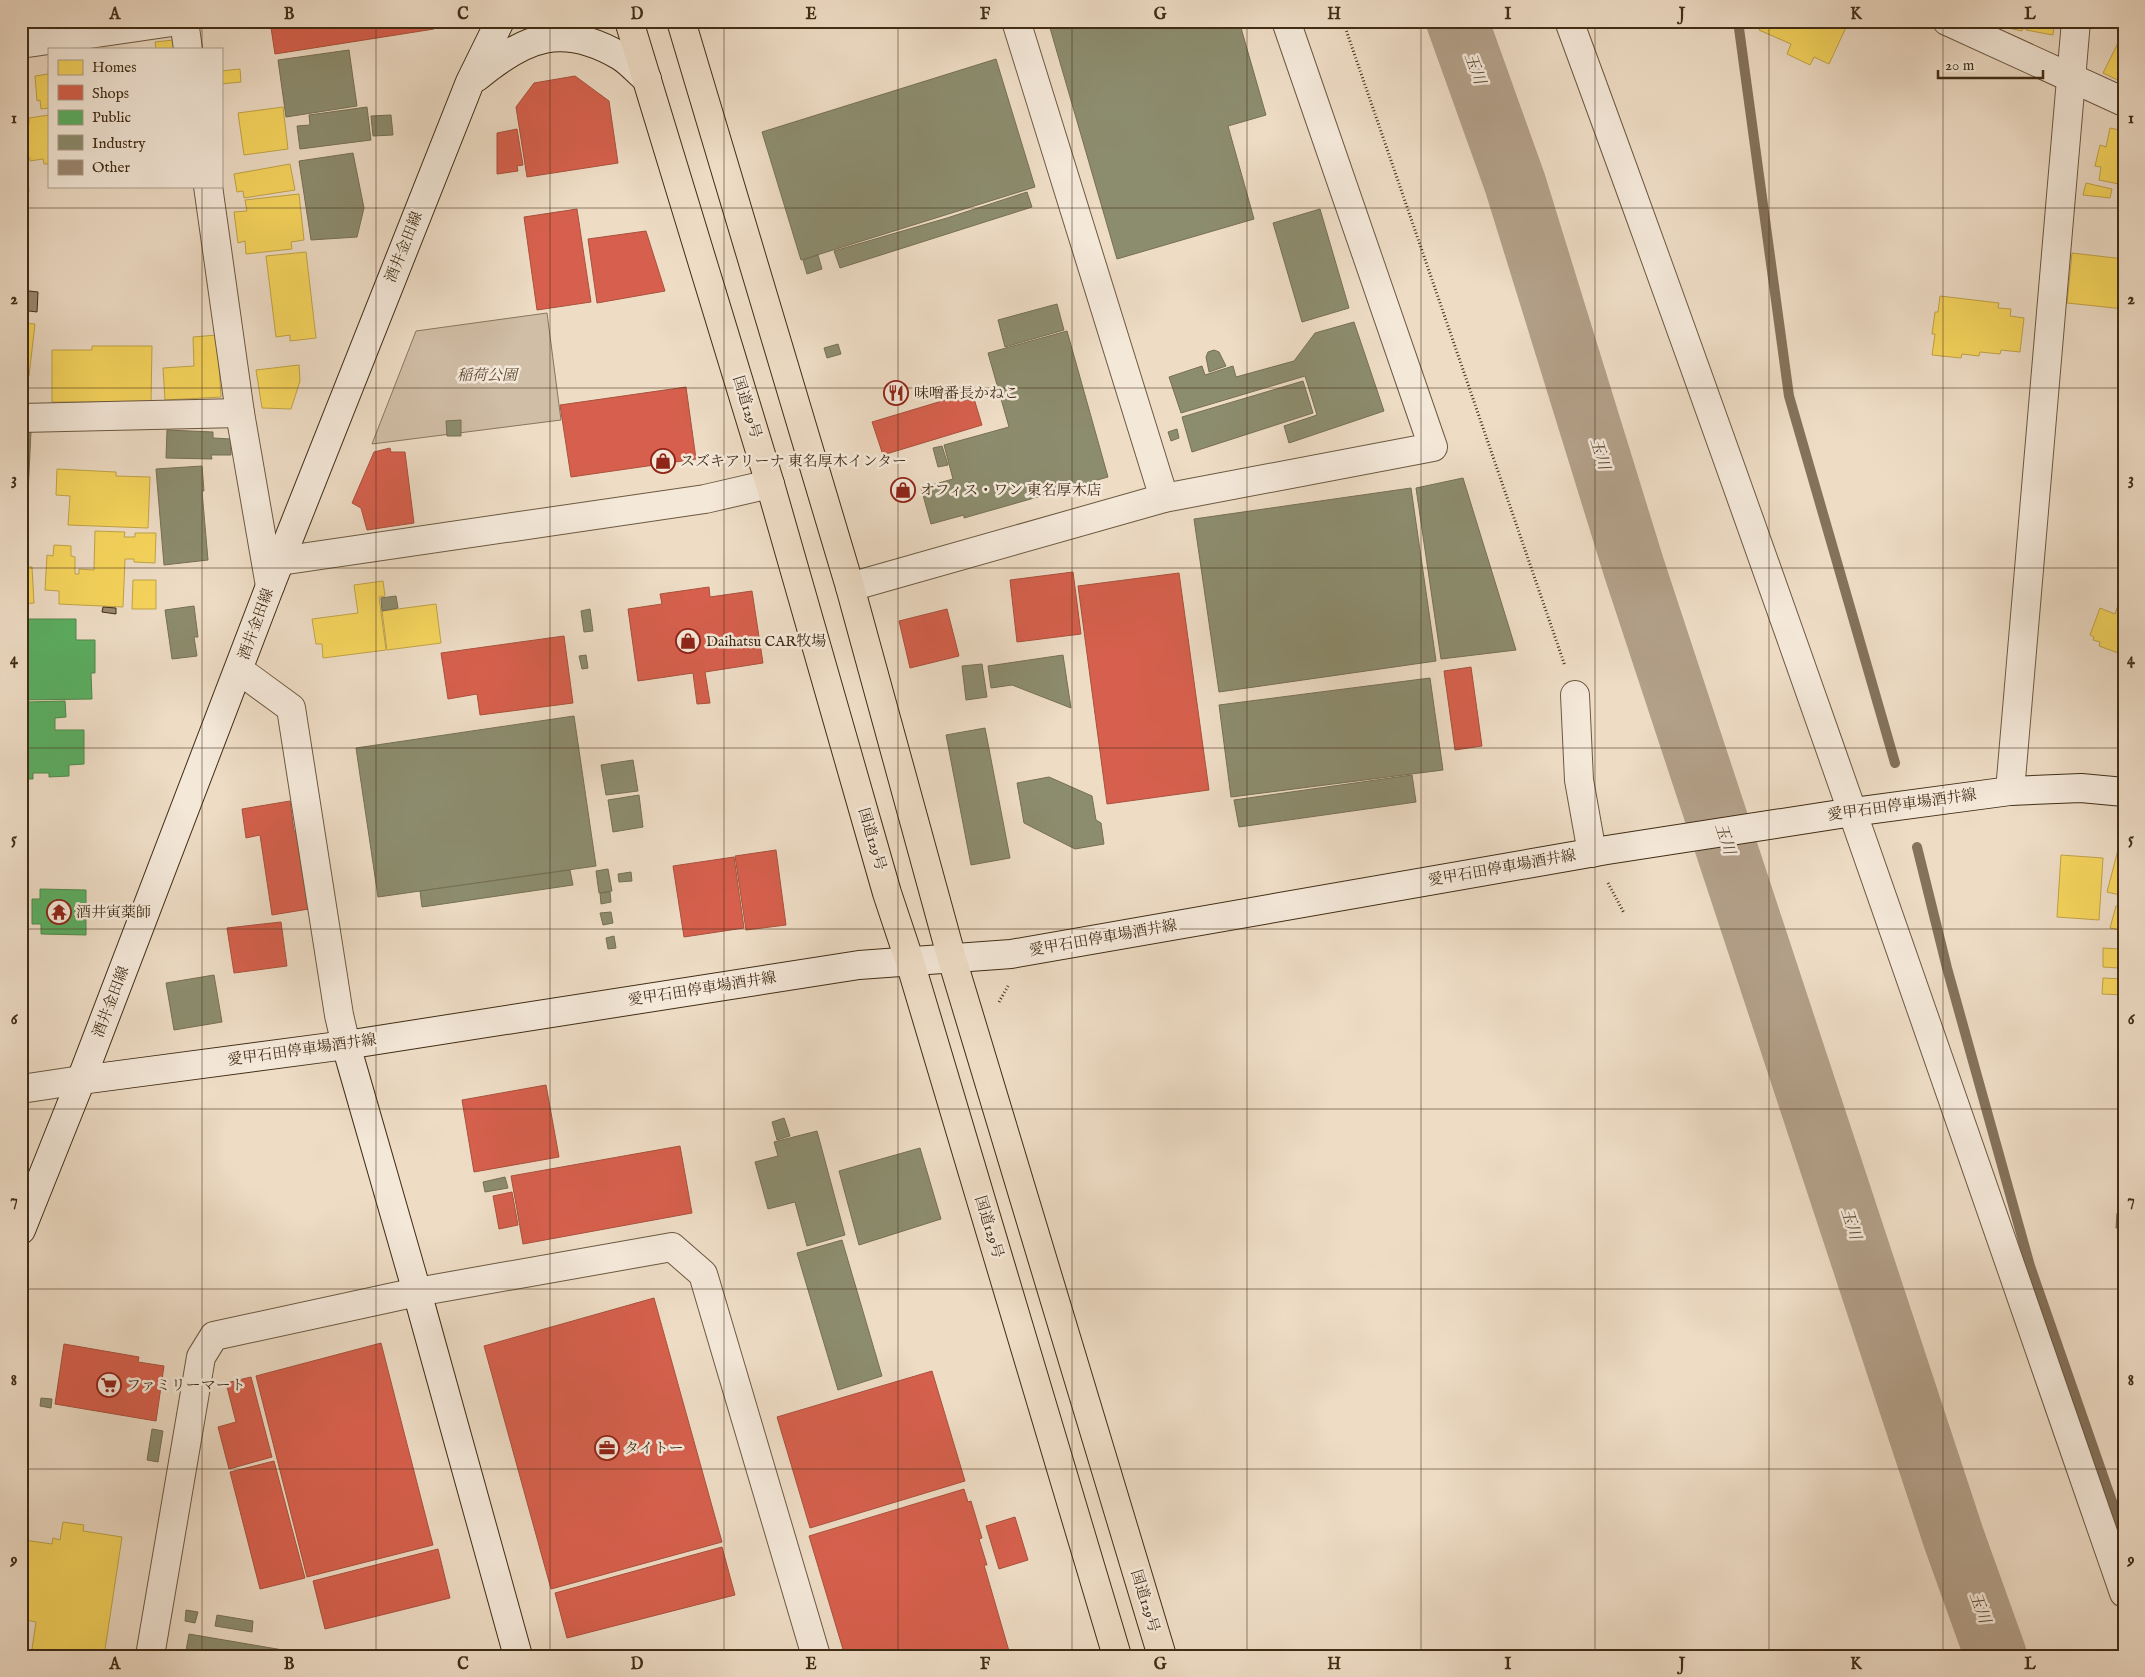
<svg xmlns="http://www.w3.org/2000/svg" width="2145" height="1677" viewBox="0 0 2145 1677" font-family="'IM FELL English','Noto Serif JP',serif">
	<style>
		.green { fill: #d1bea7; stroke: #89765e }
		.homes { fill: #f6d55c; stroke: #c0a347 }
		.shops { fill: #d6604d; stroke: #a9513c }
		.public { fill: #5aae61; stroke: #52874a }
		.industry { fill: #8c8c6e; stroke: #767053 }
		.lines { fill: none; stroke-linecap: round; stroke-linejoin: round }
		.stream { stroke: #85725b; stroke-width: 10 }
		.river { stroke: #b3a089; stroke-width: 62 }
		.building { fill: #9b8871; stroke: #412d15 }
		.street-casing { stroke: #6c5941; stroke-width: 30 }
		.secondary-casing { stroke: #412d15; stroke-width: 30 }
		.highway-casing { stroke: #412d15; stroke-width: 30 }
		.path { stroke: #412d15; stroke-width: 3; stroke-dasharray: 1 2.5; stroke-linecap: butt }
		.street { stroke: #f4e8d9; stroke-width: 28 }
		.secondary { stroke: #f4e8d9; stroke-width: 28 }
		.highway { stroke: #eedcc5; stroke-width: 28 }
		.grid { fill: none; stroke: #412d15; stroke-width: 1; stroke-opacity: 0.55 }
		.labels { text-anchor: middle; dominant-baseline: central; stroke-width: 5; stroke-linejoin: round; paint-order: stroke }
		.street-label { font-size: 15px; fill: #412d15; stroke: #f4e8d9 }
		.park-label { font-size: 15px; font-style: italic; fill: #5e4a32; stroke: #f4e8d9 }
		.poi-label { font-size: 15px; fill: #412d15; stroke: #f4e8d9; text-anchor: start }
		.water-label { font-size: 16px; font-style: italic; fill: #5e4a32; stroke: #f4e8d9 }
		.neatline { fill: none; stroke: #412d15; stroke-width: 2 }
		.grid-label { font-size: 16px; text-anchor: middle; font-weight: bold; fill: #412d15 }
	</style>
	<rect width="100%" height="100%" fill="#eedcc5"/>
	<filter id="stains"><feTurbulence type="fractalNoise" baseFrequency=".004" numOctaves="4"/><feColorMatrix values="0 0 0 0 .2 0 0 0 0 .09 0 0 0 0 .02 0 0 0 .5 -.17"/></filter>
	<radialGradient id="worn" r=".72"><stop offset=".6" stop-color="#630" stop-opacity="0"/><stop offset="1" stop-color="#630" stop-opacity=".3"/></radialGradient>
	<!-- green -->
	<path class="green" d="M547 313 561 420 372 444 416 331Z"/>
	<!-- homes -->
	<g class="homes">
		<path d="M21 21H65L66 29 21 36Z"/>
		<path d="M1763 21H1849L1829 64 1814 57 1810 65 1787 54 1791 44 1759 30Z"/>
		<path d="M1985 21H2024L2022 31 1985 23Z"/>
		<path d="M2028 21H2055L2053 35 2026 30Z"/>
		<path d="M2124 31V83L2103 73Z"/>
		<path d="M173 40 174 49H156L155 42Z"/>
		<path d="M49 63V108L41 109 40 100 37 101 35 76 48 74Z"/>
		<path d="M240 69 241 82 221 84V71Z"/>
		<path d="M283 107 288 149 244 155 238 113Z"/>
		<path d="M49 115V164H44L43 159 30 161V158H27L23 123H29V118Z"/>
		<path d="M2110 128 2124 131V185L2099 180 2101 167 2095 166 2100 145 2106 147Z"/>
		<path d="M290 164 295 190 244 198 243 191 237 192 234 174Z"/>
		<path d="M27 172 29 192 21 193V173Z"/>
		<path d="M2086 183 2112 189 2110 198 2083 195Z"/>
		<path d="M299 194 304 240 291 242 292 249 246 254 245 241 238 243 234 212 247 211 245 200Z"/>
		<path d="M306 252 316 338 290 341V335L276 337 266 256Z"/>
		<path d="M2072 253 2124 259V309L2067 303Z"/>
		<path d="M1940 296 1999 303 1998 308 2011 309 2010 316 2024 318 2020 352 2001 350 2000 354 1980 352 1979 356 1962 354 1961 358 1932 355 1935 334H1932L1935 312H1938Z"/>
		<path d="M21 323 35 324 29 376 21 375Z"/>
		<path d="M217 335 221 397 165 400 163 368 194 366 193 337Z"/>
		<path d="M92 346H152L151 402H52V350H92Z"/>
		<path d="M299 365 300 381 291 409 262 408 256 370Z"/>
		<path d="M57 469 116 472V476L150 477 148 528 68 525 70 496 56 495Z"/>
		<path d="M21 502 23 503 21 540Z"/>
		<path d="M95 531 125 532 124 537H135V533H156L155 563 134 562V559H125L123 607 59 604V591L45 590 47 555 53 556 54 545 71 546V556L75 557V574H79V569L94 570Z"/>
		<path d="M21 567H32L34 603 21 604Z"/>
		<path d="M133 580H156V609H132Z"/>
		<path d="M383 581 385 596 379 597 386 650 323 658 322 644H316L312 619 358 613 354 585Z"/>
		<path d="M2123 590 2124 591V655L2099 646 2100 642 2093 640 2094 637 2090 635 2100 608 2115 614Z"/>
		<path d="M436 604 441 643 387 650 382 611Z"/>
		<path d="M2119 846 2124 847V896L2107 892Z"/>
		<path d="M2061 855 2103 858 2099 920 2057 917Z"/>
		<path d="M2116 906 2124 908V931L2110 928Z"/>
		<path d="M2103 948 2119 949 2118 968 2103 967Z"/>
		<path d="M2103 978 2124 979V995L2102 994Z"/>
		<path d="M63 1522 84 1525 83 1531 122 1537 104 1656H41L42 1651 32 1649 36 1622 21 1619V1533L25 1534 24 1540 52 1544 53 1538 60 1540Z"/>
	</g>
	<!-- shops -->
	<g class="shops">
		<path d="M270 21H438L434 29 275 54Z"/>
		<path d="M575 76 609 101 618 163 527 177 516 107 534 83Z"/>
		<path d="M517 129 523 165 517 166 518 171 497 174V133Z"/>
		<path d="M577 209 591 302 537 310 524 217Z"/>
		<path d="M646 231 665 291 597 303 588 239Z"/>
		<path d="M686 387 696 459 571 477 560 405Z"/>
		<path d="M972 392 982 425 883 455 872 422Z"/>
		<path d="M390 448 391 452H405L414 523 367 530 361 508 352 503 374 452Z"/>
		<path d="M1073 572 1081 634 1017 642 1010 580Z"/>
		<path d="M1179 573 1209 790 1107 804 1078 586Z"/>
		<path d="M709 587 710 597 752 591 763 663 705 672 710 703 697 704 693 673 638 681 628 609 662 604 660 594Z"/>
		<path d="M947 609 959 656 910 668 899 621Z"/>
		<path d="M564 636 573 703 480 715 477 694 448 699 441 653Z"/>
		<path d="M1471 667 1482 746 1455 750 1444 671Z"/>
		<path d="M290 801 294 831H297L309 909 272 915 260 835 246 838 242 809Z"/>
		<path d="M776 850 786 925 746 930 735 856Z"/>
		<path d="M734 857 744 928 684 937 673 866Z"/>
		<path d="M281 922 287 966 234 973 227 928Z"/>
		<path d="M546 1085 559 1157 474 1172 462 1100Z"/>
		<path d="M680 1146 692 1213 523 1244 511 1176Z"/>
		<path d="M512 1192 518 1225 499 1229 493 1196Z"/>
		<path d="M654 1298 722 1542 551 1589 484 1346Z"/>
		<path d="M381 1343 433 1545 307 1577 256 1376Z"/>
		<path d="M64 1344 139 1357 138 1362 164 1366 156 1421 55 1404Z"/>
		<path d="M932 1371 965 1481 810 1528 777 1417Z"/>
		<path d="M251 1377 272 1457 229 1469 218 1427 236 1422 226 1383Z"/>
		<path d="M274 1461 305 1578 260 1589 230 1472Z"/>
		<path d="M964 1489 968 1502 971 1501 982 1538 979 1539 987 1565H984L1009 1651 994 1656H845L809 1536Z"/>
		<path d="M1015 1517 1028 1560 999 1569 986 1526Z"/>
		<path d="M722 1547 735 1595 567 1638 555 1593Z"/>
		<path d="M438 1549 450 1598 325 1629 313 1581Z"/>
	</g>
	<!-- public -->
	<g class="public">
		<path d="M21 619H76V640H95V673H91L92 699 21 700Z"/>
		<path d="M65 701 66 717 55 718V730H84V764L69 765V776L49 777V773H33V779H21V739H28V702Z"/>
		<path d="M40 889 86 890V935L41 934V924H32V899H40Z"/>
	</g>
	<!-- industry -->
	<g class="industry">
		<path d="M1048 21H1239L1266 115 1228 126 1254 219 1117 259Z"/>
		<path d="M349 50 357 106 286 117 278 60Z"/>
		<path d="M996 59 1035 187 801 260 762 132Z"/>
		<path d="M367 107 371 140 300 149 297 126 310 125 309 115Z"/>
		<path d="M391 115 393 135 373 136 371 116Z"/>
		<path d="M353 153 364 208 357 237 311 240 299 161Z"/>
		<path d="M1027 192 1032 207 840 268 834 251 947 218Z"/>
		<path d="M1320 209 1349 308 1302 322 1273 223Z"/>
		<path d="M818 255 822 269 807 274 803 260Z"/>
		<path d="M1057 304 1064 330 1005 347 998 320Z"/>
		<path d="M1354 322 1384 411 1289 443 1284 426 1317 415 1305 376 1181 413 1169 377 1202 366 1205 375 1233 366 1236 377 1294 361 1315 333Z"/>
		<path d="M1067 331 1108 477 964 518V515L931 524 921 488 953 479 944 445 1009 427 988 353Z"/>
		<path d="M838 344 841 354 827 358 824 348Z"/>
		<path d="M1214 350 1219 352 1226 366 1209 372 1206 357 1208 352Z"/>
		<path d="M1303 381 1313 413 1192 452 1182 417Z"/>
		<path d="M461 420V436H447L446 421Z"/>
		<path d="M1177 429 1179 438 1171 441 1168 432Z"/>
		<path d="M167 430 213 432V438L231 439V455H211L212 459 166 458Z"/>
		<path d="M21 431H31L28 494H21Z"/>
		<path d="M942 446 948 465 938 467 933 448Z"/>
		<path d="M202 466 204 491H202L208 560 164 565 156 469Z"/>
		<path d="M1463 478 1516 650 1441 659 1416 488Z"/>
		<path d="M1411 488 1436 661 1219 692 1194 519Z"/>
		<path d="M396 596 398 608 382 611 381 598Z"/>
		<path d="M194 606 198 637H194L197 656 172 659 165 610Z"/>
		<path d="M590 609 593 631 584 632 581 611Z"/>
		<path d="M586 655 588 668 582 669 579 656Z"/>
		<path d="M1063 655 1071 708 1012 685 991 688 988 666Z"/>
		<path d="M982 664 987 697 966 700 962 666Z"/>
		<path d="M1430 678 1443 770 1231 797 1219 705Z"/>
		<path d="M574 716 596 866 378 897 356 748Z"/>
		<path d="M985 728 1010 858 971 865 946 735Z"/>
		<path d="M633 760 638 791 606 795 601 765Z"/>
		<path d="M1412 775 1416 802 1239 827 1234 800Z"/>
		<path d="M1049 777 1092 796 1096 820 1101 823 1104 844 1075 849 1024 823 1017 783Z"/>
		<path d="M639 795 643 827 613 832 608 800Z"/>
		<path d="M608 869 612 891 599 893 596 871Z"/>
		<path d="M570 870 573 885 422 907 420 891Z"/>
		<path d="M631 872 632 881 619 882 618 874Z"/>
		<path d="M610 892 611 902 601 904 600 893Z"/>
		<path d="M611 912 613 923 603 925 600 913Z"/>
		<path d="M614 936 616 948 608 949 606 938Z"/>
		<path d="M214 975 222 1022 174 1030 166 983Z"/>
		<path d="M784 1118 790 1136 777 1140 772 1122Z"/>
		<path d="M817 1131 845 1235 807 1246 795 1202 768 1209 755 1162 778 1156 774 1142Z"/>
		<path d="M920 1148 941 1219 859 1245 839 1171Z"/>
		<path d="M505 1177 508 1188 485 1192 483 1182Z"/>
		<path d="M2117 1213 2124 1214V1229L2116 1228Z"/>
		<path d="M842 1240 882 1376 838 1390 797 1253Z"/>
		<path d="M41 1398 52 1399 51 1408 40 1406Z"/>
		<path d="M152 1429 163 1431 158 1462 147 1460Z"/>
		<path d="M186 1610 198 1612 195 1623 185 1621Z"/>
		<path d="M217 1615 253 1621 252 1632 215 1626Z"/>
		<path d="M189 1634 318 1656H185Z"/>
	</g>
	<g class="lines">
		<!-- stream -->
		<g class="stream">
			<path d="M1738 21 1789 396 1895 763"/>
			<path d="M1917 847 1947 968 2030 1266 2124 1536"/>
		</g>
		<!-- river -->
		<path class="river" d="M1457 21 1515 183 1634 568 1954 1539 1996 1656"/>
	</g>
	<!-- building -->
	<g class="building">
		<path d="M21 290 38 292 37 312 21 310Z"/>
		<path d="M103 607 116 608V614L102 612Z"/>
	</g>
	<g class="lines">
		<defs>
			<g id="street">
				<path d="M184 21 188 49"/>
				<path d="M1016 21 1164 498"/>
				<path d="M1569 21C1761 543 1942 1068 2124 1593"/>
				<path d="M1947 21 2124 102"/>
				<path d="M21 44 179 21"/>
				<path d="M208 186 240 413 270 586"/>
				<path d="M21 418 240 413"/>
				<path d="M280 561 705 499 770 484"/>
				<path d="M850 587 1164 498 1433 447 1286 21"/>
				<path d="M239 670 291 708 339 1015 346 1045"/>
				<path d="M1575 695 1579 780 1592 853"/>
				<path d="M2010 791 2076 21"/>
				<path d="M21 1089 81 1080"/>
				<path d="M150 1656 201 1357 214 1336 417 1292 672 1247 703 1274 816 1656"/>
			</g>
			<g id="secondary">
				<path d="M477 77C525 37 562 22 620 56 630 62 638 72 647 79"/>
				<path d="M346 1045 417 1292 518 1656"/>
				<path d="M81 1080 346 1045 859 965 1011 954 1607 850 1853 812 2010 791 2081 788 2124 792"/>
				<path d="M21 1230 81 1080 270 586 470 82 500 21"/>
			</g>
			<g id="highway">
				<path d="M629 21 770 484 887 893 910 962 1117 1656"/>
				<path d="M681 21 850 587 952 959 1162 1656"/>
			</g>
		</defs>
		<!-- street casing -->
		<use href="#street" class="street-casing"/>
		<!-- secondary casing -->
		<use href="#secondary" class="secondary-casing"/>
		<!-- highway casing -->
		<use href="#highway" class="highway-casing"/>
		<!-- path -->
		<g class="path">
			<path d="M1343 21 1565 666"/>
			<path d="M1608 883 1624 913"/>
			<path d="M999 1002 1008 986"/>
		</g>
		<!-- street -->
		<use href="#street" class="street"/>
		<!-- secondary -->
		<use href="#secondary" class="secondary"/>
		<!-- highway -->
		<use href="#highway" class="highway"/>
	</g>
	<!-- grid -->
	<path class="grid" d="M202 21V49M376 21V1656M550 21V1656M724 21V1656M898 21V1656M1072 21V1656M1247 21V1656M1421 21V1656M1595 21V1656M1769 21V1656M1943 21V1656M202 186V1656M21 208H2124M21 388H2124M21 568H2124M21 748H2124M21 929H2124M21 1109H2124M21 1289H2124M21 1469H2124"/>
	<!-- icons -->
	<defs>
		<symbol id="restaurant-ring" viewBox="-11 -11 22 22"><circle r="9.5" fill="#f4e8d9" stroke="#8f2418" stroke-width="1.5"/><path d="M-5-6h1v4h1v-4h1v4h1v-4h1v5L-1.5 .5V6h-2V.5L-5-1ZM5-6V6H3V1.5H1.5Q1.5-4 5-6Z" fill="#8f2418"/></symbol>
		<symbol id="shop-ring" viewBox="-11 -11 22 22"><circle r="9.5" fill="#f4e8d9" stroke="#8f2418" stroke-width="1.5"/><path d="M-5-2.5h2.3a2.7 3.5 0 0 1 5.4 0H5L5.5 6h-11ZM-1.5-2.5h3a1.5 2.3 0 0 0-3 0Z" fill="#8f2418"/></symbol>
		<symbol id="temple-ring" viewBox="-11 -11 22 22"><circle r="9.5" fill="#f4e8d9" stroke="#8f2418" stroke-width="1.5"/><path d="M0-6L5-2H3V0L6.5 2.5H4V6H1.5V3h-3V6H-4V2.5H-6.5L-3 0V-2H-5Z" fill="#8f2418"/></symbol>
		<symbol id="supermarket-ring" viewBox="-11 -11 22 22"><circle r="9.5" fill="#f4e8d9" stroke="#8f2418" stroke-width="1.5"/><path d="M-6-5.5h2.5l.6 2H6L4.5 2H-2.5L-4.4-4H-6ZM-1.5 3.2a1.3 1.3 0 1 0 .1 0ZM3 3.2a1.3 1.3 0 1 0 .1 0Z" fill="#8f2418"/></symbol>
		<symbol id="office-ring" viewBox="-11 -11 22 22"><circle r="9.5" fill="#f4e8d9" stroke="#8f2418" stroke-width="1.5"/><path d="M-6-3h4V-5.5h4V-3h4V5H-6ZM-1-4.5V-3h2v-1.5ZM-6 0V1H6V0Z" fill="#8f2418"/></symbol>
	</defs>
	<g fill-rule="evenodd">
		<use href="#restaurant-ring" x="882" y="379" width="28" height="28"/>
		<use href="#shop-ring" x="649" y="447" width="28" height="28"/>
		<use href="#shop-ring" x="889" y="476" width="28" height="28"/>
		<use href="#shop-ring" x="674" y="627" width="28" height="28"/>
		<use href="#temple-ring" x="45" y="898" width="28" height="28"/>
		<use href="#supermarket-ring" x="95" y="1371" width="28" height="28"/>
		<use href="#office-ring" x="593" y="1434" width="28" height="28"/>
	</g>
	<g class="labels">
		<!-- street labels -->
		<g class="street-label">
			<text transform="translate(404 247) rotate(-68)">酒井金田線</text>
			<text transform="translate(747 407) rotate(73)">国道129号</text>
			<text transform="translate(256 624) rotate(-70)">酒井金田線</text>
			<text transform="translate(1902 805) rotate(-8)">愛甲石田停車場酒井線</text>
			<text transform="translate(872 839) rotate(74)">国道129号</text>
			<text transform="translate(1502 868) rotate(-10)">愛甲石田停車場酒井線</text>
			<text transform="translate(1103 938) rotate(-10)">愛甲石田停車場酒井線</text>
			<text transform="translate(702 989) rotate(-9)">愛甲石田停車場酒井線</text>
			<text transform="translate(111 1002) rotate(-69)">酒井金田線</text>
			<text transform="translate(302 1050) rotate(-8)">愛甲石田停車場酒井線</text>
			<text transform="translate(989 1227) rotate(73)">国道129号</text>
			<text transform="translate(1145 1601) rotate(73)">国道129号</text>
		</g>
		<!-- park labels -->
		<g class="park-label">
			<text x="487" y="375">稲荷公園</text>
		</g>
		<!-- poi labels -->
		<g class="poi-label">
			<text x="914" y="393">味噌番長かねこ</text>
			<text x="680" y="461">スズキアリーナ 東名厚木インター</text>
			<text x="920" y="490">オフィス・ワン 東名厚木店</text>
			<text x="706" y="641">Daihatsu CAR牧場</text>
			<text x="76" y="912">酒井寅薬師</text>
			<text x="126" y="1385">ファミリーマート</text>
			<text x="624" y="1448">タイトー</text>
		</g>
		<!-- water labels -->
		<g class="water-label">
			<text transform="translate(1474 69) rotate(70)">玉川</text>
			<text transform="translate(1599 454) rotate(73)">玉川</text>
			<text transform="translate(1724 839) rotate(72)">玉川</text>
			<text transform="translate(1850 1224) rotate(72)">玉川</text>
			<text transform="translate(1979 1608) rotate(70)">玉川</text>
		</g>
	</g>
	<!-- margin -->
	<rect width="2145" height="1677" fill="none" stroke="#eedcc5" stroke-width="55"/>
	<!-- legend -->
	<rect x="48" y="48" width="175" height="140" fill="#f4e8d9" stroke="#ac9d8b"/>
	<rect x="58" y="60" width="25" height="15" fill="#f6d55c" stroke="#ac9d8b"/>
	<text x="92" y="72" font-size="15" fill="#412d15">Homes</text>
	<rect x="58" y="85" width="25" height="15" fill="#d6604d" stroke="#ac9d8b"/>
	<text x="92" y="98" font-size="15" fill="#412d15">Shops</text>
	<rect x="58" y="110" width="25" height="15" fill="#5aae61" stroke="#ac9d8b"/>
	<text x="92" y="122" font-size="15" fill="#412d15">Public</text>
	<rect x="58" y="135" width="25" height="15" fill="#8c8c6e" stroke="#ac9d8b"/>
	<text x="92" y="148" font-size="15" fill="#412d15">Industry</text>
	<rect x="58" y="160" width="25" height="15" fill="#9b8871" stroke="#ac9d8b"/>
	<text x="92" y="172" font-size="15" fill="#412d15">Other</text>
	<!-- scale -->
	<path d="M1938 70v8h105v-8" fill="none" stroke="#412d15" stroke-width="2.5"/>
	<text x="1945" y="70" font-size="15" fill="#412d15" stroke="#f4e8d9" stroke-width="4" paint-order="stroke">20 m</text>
	<rect x="28" y="28" width="2090" height="1622" class="neatline"/>
	<g class="grid-label">
		<text x="115" y="19">A</text>
		<text x="289" y="19">B</text>
		<text x="463" y="19">C</text>
		<text x="637" y="19">D</text>
		<text x="811" y="19">E</text>
		<text x="985" y="19">F</text>
		<text x="1160" y="19">G</text>
		<text x="1334" y="19">H</text>
		<text x="1508" y="19">I</text>
		<text x="1682" y="19">J</text>
		<text x="1856" y="19">K</text>
		<text x="2030" y="19">L</text>
		<text x="14" y="123">1</text>
		<text x="2131" y="123">1</text>
		<text x="14" y="304">2</text>
		<text x="2131" y="304">2</text>
		<text x="14" y="484">3</text>
		<text x="2131" y="484">3</text>
		<text x="14" y="664">4</text>
		<text x="2131" y="664">4</text>
		<text x="14" y="844">5</text>
		<text x="2131" y="844">5</text>
		<text x="14" y="1024">6</text>
		<text x="2131" y="1024">6</text>
		<text x="14" y="1205">7</text>
		<text x="2131" y="1205">7</text>
		<text x="14" y="1385">8</text>
		<text x="2131" y="1385">8</text>
		<text x="14" y="1565">9</text>
		<text x="2131" y="1565">9</text>
		<text x="115" y="1669">A</text>
		<text x="289" y="1669">B</text>
		<text x="463" y="1669">C</text>
		<text x="637" y="1669">D</text>
		<text x="811" y="1669">E</text>
		<text x="985" y="1669">F</text>
		<text x="1160" y="1669">G</text>
		<text x="1334" y="1669">H</text>
		<text x="1508" y="1669">I</text>
		<text x="1682" y="1669">J</text>
		<text x="1856" y="1669">K</text>
		<text x="2030" y="1669">L</text>
	</g>
	<rect width="100%" height="100%" filter="url(#stains)"/>
	<rect width="100%" height="100%" fill="url(#worn)"/>
</svg>
